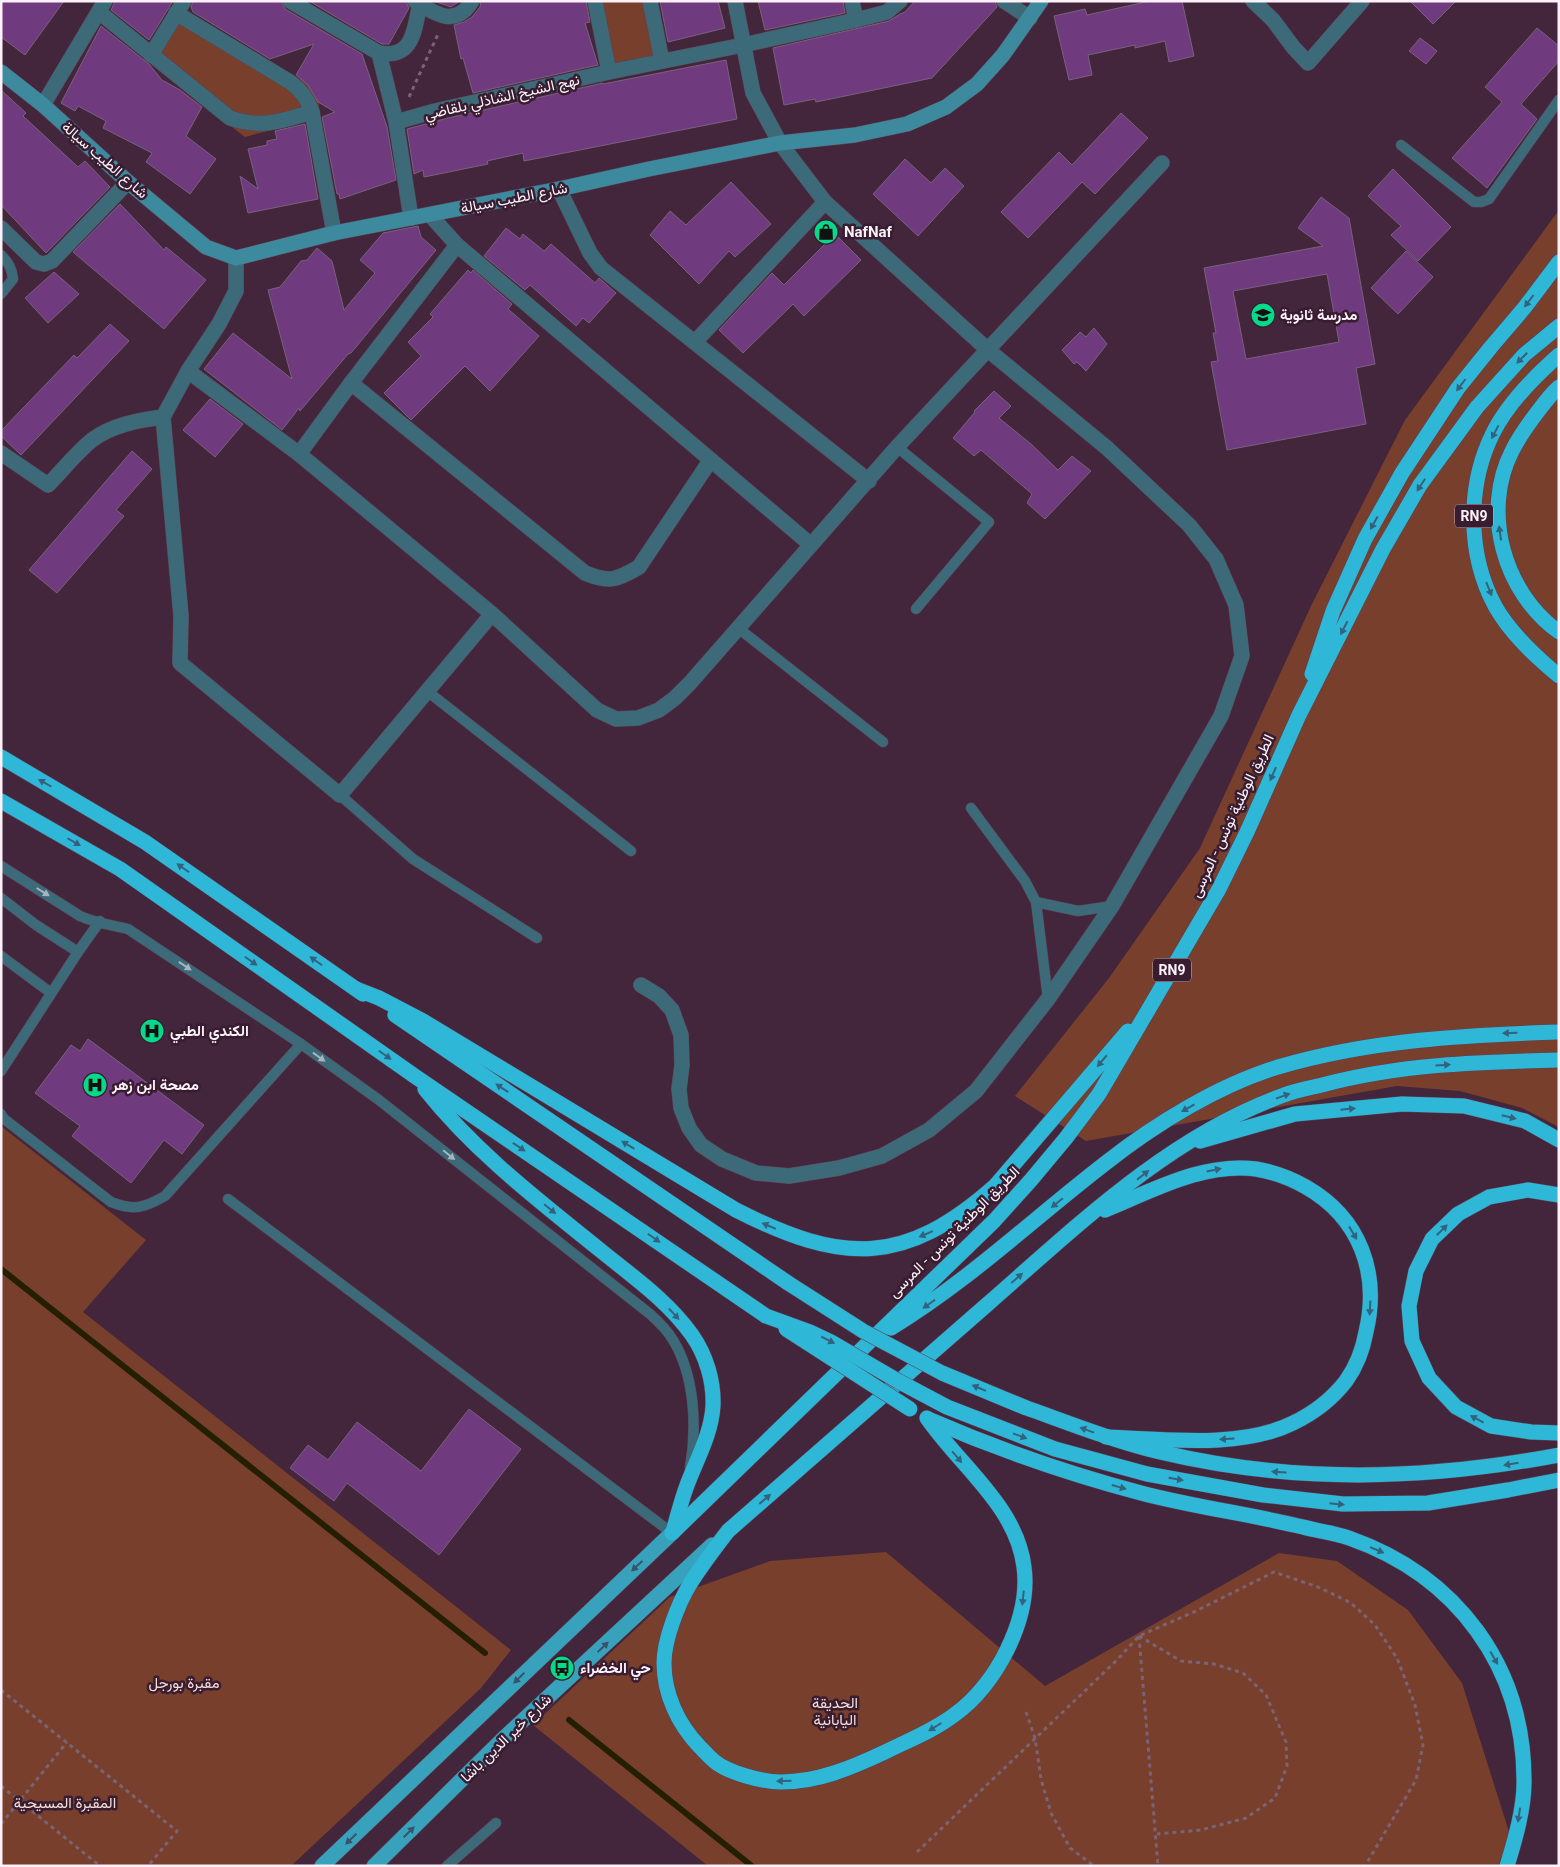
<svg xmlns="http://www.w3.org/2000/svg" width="1560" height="1867" viewBox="0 0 1560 1867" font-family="Roboto,Vazirmatn,sans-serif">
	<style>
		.green { fill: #783f2d }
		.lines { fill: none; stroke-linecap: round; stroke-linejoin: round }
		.stream { stroke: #251f01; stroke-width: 6 }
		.building { fill: #703b7e; stroke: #78617f; fill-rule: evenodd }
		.lane-casing { stroke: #5d4256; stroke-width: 11 }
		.street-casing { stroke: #5d4256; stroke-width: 16 }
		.secondary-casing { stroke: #5d4256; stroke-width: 16 }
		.primary-casing { stroke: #5d4256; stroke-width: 16 }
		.highway-casing { stroke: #5d4256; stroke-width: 16 }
		.path { stroke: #7b6374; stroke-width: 3; stroke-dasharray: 4 4; stroke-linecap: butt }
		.lane { stroke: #3d6a78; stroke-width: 10 }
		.street { stroke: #3d6a78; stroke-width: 15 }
		.secondary { stroke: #3d8a9f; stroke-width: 15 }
		.primary { stroke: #38a2bd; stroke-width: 15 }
		.highway { stroke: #2fb7d8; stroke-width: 15 }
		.highway-bridge-casing { stroke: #5d4256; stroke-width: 16; stroke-linecap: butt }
		.highway-bridge { stroke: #2fb7d8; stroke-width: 15 }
		.oneway { fill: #34627c }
		.oneway2 { fill: #a7b4bf }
		.oneway3 { fill: #385268 }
		.labels { text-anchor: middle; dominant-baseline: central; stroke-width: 5; stroke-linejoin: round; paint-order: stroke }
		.shield { fill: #381c30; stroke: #c2b1bd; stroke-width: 1 }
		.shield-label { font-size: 14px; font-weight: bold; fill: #fdf1f9 }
		.street-label { font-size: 15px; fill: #fdf1f9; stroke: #381c30 }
		.poi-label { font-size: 15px; font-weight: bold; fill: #fdf1f9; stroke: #381c30; text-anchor: start }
		.park-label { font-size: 15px; fill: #f6ddd5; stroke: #381c30 }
	</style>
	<rect width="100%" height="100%" fill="#43263b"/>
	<!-- green -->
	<g class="green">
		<path d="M590 1H657L670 65 606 78Z"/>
		<path d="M173 6 317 89 320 117 245 137 144 59Z"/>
		<path d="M1559 210V1127L1522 1108 1460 1091 1397 1086 1086 1141 1015 1096 1109 978 1200 848 1311 606 1405 420Z"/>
		<path d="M1 1126 146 1240 83 1312 511 1650 481 1688 291 1866H1Z"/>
		<path d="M886 1552 1045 1686 1279 1553 1337 1561 1408 1610 1462 1683 1510 1835 1498 1866H708L533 1725 670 1597 770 1561Z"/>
	</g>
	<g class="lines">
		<!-- stream -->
		<g class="stream">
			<path d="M1 1269 485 1653"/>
			<path d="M569 1720 752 1866"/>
		</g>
	</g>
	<!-- building -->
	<g class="building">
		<path d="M1 1H64L25 55 1 37Z"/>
		<path d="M115 1H173L149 40 111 10Z"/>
		<path d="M193 1H281L285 9 362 54 387 127 396 180 340 199 339 194H337L322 117 335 112 318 102 308 85 296 75 314 44 270 59 193 12 191 7Z"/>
		<path d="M309 1H406L409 8 389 44H382Z"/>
		<path d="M433 1H460L451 7Z"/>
		<path d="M481 1H586L590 22 585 23 598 65 473 93 463 58 461 59 454 25 464 22 472 17 480 7Z"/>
		<path d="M660 1H718L725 28 668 42Z"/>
		<path d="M758 1H843L845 13 765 30Z"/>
		<path d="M915 1H995L997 7 932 78 816 102 815 99 784 105 773 48 889 21 900 14 905 12Z"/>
		<path d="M1150 1H1182L1194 56 1169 62 1165 41 1135 48V45L1088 55 1092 75 1069 80 1054 16 1085 9 1087 15Z"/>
		<path d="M1410 1H1456L1433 24Z"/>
		<path d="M101 26 149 64 162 80 180 90 202 107 186 136 216 159 190 194 146 162 152 153 103 128 106 121 78 106 75 111 61 103Z"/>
		<path d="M1537 28 1559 46V61L1521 104 1537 119 1487 188 1452 158 1502 102 1485 87Z"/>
		<path d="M1420 38 1437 51 1426 64 1409 51Z"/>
		<path d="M726 60 737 119 524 161 523 153 487 161 488 164 424 177 423 170 414 174 407 129 448 118 603 83V84Z"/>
		<path d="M1 90 26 113 23 116 78 167 85 161 110 187 46 253 1 205Z"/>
		<path d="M1121 113 1148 138 1095 194 1082 182 1028 238 1001 212 1059 152 1072 165Z"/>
		<path d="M305 124 318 199 248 213 240 176 258 189 248 149 267 145V141L277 139 275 131Z"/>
		<path d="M905 159 931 183 945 168 964 186 918 236 873 194Z"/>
		<path d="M1393 169 1451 227 1418 261 1391 235 1401 226 1368 196Z"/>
		<path d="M731 182 771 224 735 257 729 251 699 284 650 235 670 211 686 225Z"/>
		<path d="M1321 197 1349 218 1375 364 1356 368 1366 424 1227 450 1211 362 1218 361 1213 333H1216L1204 268 1323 246 1298 228ZM1327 274 1339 342 1246 359 1233 291Z"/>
		<path d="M120 204 164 250 166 247 206 280 164 329 73 252Z"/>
		<path d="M418 226 421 237 436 250 351 353 348 354 300 411 299 408 282 430 204 369 233 333 292 379 268 290 280 287 301 261 307 260 317 248 332 261 344 310 375 273 360 260 383 233Z"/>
		<path d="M506 228 520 239 523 234 544 251 551 244 595 283 599 278 616 293 589 323 583 318 576 326 530 285 525 290 484 256Z"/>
		<path d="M835 234 861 260 804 316 793 304 743 353 719 330 772 273 784 285Z"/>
		<path d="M1406 251 1433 277 1398 314 1371 288Z"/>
		<path d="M468 270 471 273 473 270 512 304 508 309 539 336 490 391 465 366 411 420 384 393 421 356 408 342 433 317 430 314Z"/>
		<path d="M54 272 79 294 48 323 25 298Z"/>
		<path d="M110 324 129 341 21 455 1 436V431L74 355 77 358Z"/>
		<path d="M1094 328 1107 344 1086 371 1077 362 1074 364 1062 350 1080 332 1086 337Z"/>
		<path d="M994 391 1011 406 999 418 1031 444 1058 470 1072 456 1091 471 1045 519 1027 503 1032 494 981 450 974 456 953 438 975 412 974 411Z"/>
		<path d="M210 399 243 424 215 457 183 430Z"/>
		<path d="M132 451 152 469 116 510 124 516 57 593 29 570Z"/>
		<path d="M88 1039 204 1125 182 1154 164 1140 131 1183 72 1136 80 1126 35 1093 71 1045 80 1051Z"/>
		<path d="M469 1409 521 1449 439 1555 347 1483 334 1501 290 1468 308 1445 328 1460 357 1422 421 1471Z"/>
	</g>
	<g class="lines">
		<defs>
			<g id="lane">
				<path d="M1401 145 1474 202H1481L1489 199 1559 100"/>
				<path d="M1 255C9 263 12 269 13 279L1 294"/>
				<path d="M897 447 989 522 916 609"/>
				<path d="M738 628 883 742"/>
				<path d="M427 691 631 851"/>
				<path d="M340 795 413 859 537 938"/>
				<path d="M971 808 1025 881 1036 902"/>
				<path d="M1 866 80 916C95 923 112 925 128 929L301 1044 379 1100 650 1314C659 1322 667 1330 673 1340 695 1376 697 1428 690 1468"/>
				<path d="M1 898 36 925 78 952"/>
				<path d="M1 956 51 993"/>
				<path d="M1048 999 1036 902 1078 911 1112 906"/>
				<path d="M1 1071 78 952 100 921"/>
				<path d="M1 1114 3 1118 111 1202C134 1211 144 1208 165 1196L301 1044"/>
				<path d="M228 1199 672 1533"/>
				<path d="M447 1866 496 1823"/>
			</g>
			<g id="street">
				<path d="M290 1 379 53C414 59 414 29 420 4"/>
				<path d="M415 1C435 14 456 28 472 1"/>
				<path d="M595 1 609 72"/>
				<path d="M650 1 662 61"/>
				<path d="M852 1 856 20"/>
				<path d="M1004 1 1030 18"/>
				<path d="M1253 1 1273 20 1293 47 1308 63 1362 1"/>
				<path d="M99 12 230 118C262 129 281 121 312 112"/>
				<path d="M176 13 290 82C301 90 307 98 312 112L334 233"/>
				<path d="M379 53 396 122 411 218"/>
				<path d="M151 55 184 1"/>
				<path d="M43 105 105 1"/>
				<path d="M396 122 435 111 609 72 743 45 856 20 887 12 900 1"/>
				<path d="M559 189 590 253 601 268 869 481"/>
				<path d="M430 215 457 245 810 544"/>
				<path d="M1 228 36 262 44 264 52 261 128 182"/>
				<path d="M236 258V291L219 324 188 371 163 417 181 616 180 663 340 795 492 614"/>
				<path d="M695 342 825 202"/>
				<path d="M188 371 299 454 492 614 597 710 616 719 638 718 659 710 675 698 690 683 897 447 1162 163"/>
				<path d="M351 383 585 573C609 583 617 580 639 567L710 461"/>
				<path d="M1 453 48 485C62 471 76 453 92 440 112 425 139 420 163 417"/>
				<path d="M299 454 351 383 457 245"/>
				<path d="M641 985 659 996 672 1010 681 1035 682 1065 679 1089 681 1108 689 1128 701 1145 722 1159 756 1173 789 1176 839 1168 882 1156 929 1130 976 1091 1048 999 1112 906 1221 716 1242 656 1236 605 1216 559 1189 525 1107 448 988 350 825 202 780 143 753 93 735 1"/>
			</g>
			<path id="secondary" d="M1 72 43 105 128 182 206 247 236 258 334 233 559 189 649 169 780 143 855 135 907 124 946 107 977 84 1003 55 1041 1"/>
			<g id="primary">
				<path d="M322 1866 672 1533"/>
				<path d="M374 1866 504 1738 712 1545"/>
			</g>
			<g id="highway">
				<path d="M1559 355C1534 377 1508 403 1493 433 1467 485 1467 554 1495 606 1510 633 1535 656 1559 676"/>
				<path d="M1559 387C1551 394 1545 402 1539 410 1529 423 1519 437 1512 451 1481 512 1504 593 1559 632"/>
				<path d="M1312 674 1333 611 1365 539 1402 473 1458 388 1491 347 1525 307 1559 262"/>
				<path d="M1 757 145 842 363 994"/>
				<path d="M1 801 120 869 416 1077 766 1316"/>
				<path d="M356 989 379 998 423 1021 736 1210C842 1264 904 1267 996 1185L1128 1031"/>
				<path d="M395 1015 788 1283"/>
				<path d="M425 1089C475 1152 538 1200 600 1250 632 1276 668 1301 692 1335 706 1355 714 1381 713 1406 711 1436 696 1460 686 1488 681 1502 677 1517 673 1532"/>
				<path d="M1200 1141 1295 1114 1402 1104 1464 1106 1525 1121 1559 1140"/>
				<path d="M1559 1195 1528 1190 1489 1197 1458 1214 1432 1239 1416 1271 1409 1306 1412 1341 1429 1378 1456 1407 1491 1426 1531 1432 1559 1433"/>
				<path d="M1105 1210C1152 1191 1203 1162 1256 1169 1274 1172 1290 1178 1306 1187 1360 1218 1380 1273 1366 1332 1363 1349 1356 1367 1346 1381 1332 1399 1314 1413 1293 1423 1241 1449 1164 1439 1106 1437"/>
				<path d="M891 1328C970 1280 1034 1218 1107 1162 1155 1124 1219 1085 1278 1067 1370 1040 1464 1035 1559 1032"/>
				<path d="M1024 1407C1069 1423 1114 1441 1160 1452 1294 1484 1425 1480 1559 1455"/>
				<path d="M927 1418C960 1466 1017 1507 1024 1567 1031 1618 996 1686 954 1715 933 1731 909 1740 885 1752 851 1768 818 1782 781 1782 763 1782 728 1773 714 1761 709 1757 704 1751 699 1746 678 1724 664 1694 664 1663 664 1640 678 1604 690 1584 701 1566 715 1548 728 1531 815 1455 902 1378 990 1302 1079 1224 1170 1136 1284 1095 1296 1090 1310 1088 1322 1085 1400 1064 1479 1062 1559 1060"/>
				<path d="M928 1419C997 1449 1068 1474 1141 1493 1194 1507 1249 1514 1303 1527 1318 1531 1334 1533 1349 1538 1457 1576 1525 1667 1524 1783 1524 1809 1515 1840 1507 1866"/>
				<path d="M672 1533 994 1221 1031 1180 1066 1138 1099 1094 1219 889 1247 832 1299 715 1383 549 1420 485 1477 407 1524 355 1559 326"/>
			</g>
		</defs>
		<!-- lane casing -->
		<use href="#lane" class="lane-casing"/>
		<!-- street casing -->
		<use href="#street" class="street-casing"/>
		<!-- secondary casing -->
		<use href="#secondary" class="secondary-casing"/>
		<!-- primary casing -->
		<use href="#primary" class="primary-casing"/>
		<!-- highway casing -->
		<use href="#highway" class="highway-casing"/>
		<!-- path -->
		<g class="path">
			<path d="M409 97 439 32"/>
			<path d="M1139 1636 1181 1661 1214 1664 1243 1673 1266 1695 1286 1742 1287 1766 1275 1798 1246 1818 1201 1830 1157 1834"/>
			<path d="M1139 1636 1158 1866"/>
			<path d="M1 1690 177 1831 148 1866"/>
			<path d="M1026 1712 1035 1738 1041 1779 1051 1813 1070 1848 1094 1866"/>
			<path d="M1 1786 100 1866"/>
			<path d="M1 1824 67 1742"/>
			<path d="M917 1852 1117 1660 1139 1636 1196 1611 1274 1572 1318 1587 1351 1603 1375 1625 1397 1658 1415 1705 1423 1745 1416 1780 1365 1866"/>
		</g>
		<!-- lane -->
		<use href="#lane" class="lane"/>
		<!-- street -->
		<use href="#street" class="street"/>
		<!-- secondary -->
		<use href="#secondary" class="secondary"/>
		<!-- primary -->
		<use href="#primary" class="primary"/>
		<!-- highway -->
		<use href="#highway" class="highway"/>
		<defs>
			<g id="highway-bridge">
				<path d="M788 1283 863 1331 942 1373 1024 1407"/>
				<path d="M766 1316 810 1332 831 1342 898 1381 947 1407 1055 1449 1147 1474 1263 1495 1343 1504 1428 1503 1508 1490 1559 1480"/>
				<path d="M786 1329 910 1409"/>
			</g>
		</defs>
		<!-- highway-bridge casing -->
		<use href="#highway-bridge" class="highway-bridge-casing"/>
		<!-- highway-bridge -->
		<use href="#highway-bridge" class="highway-bridge"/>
	</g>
	<!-- one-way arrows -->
	<defs><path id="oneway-solid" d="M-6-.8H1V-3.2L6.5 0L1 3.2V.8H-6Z" transform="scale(1.25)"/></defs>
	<g class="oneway">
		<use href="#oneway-solid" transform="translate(1529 301) rotate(127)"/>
		<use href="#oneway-solid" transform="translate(1522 358) rotate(135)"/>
		<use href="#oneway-solid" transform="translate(1461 385) rotate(127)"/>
		<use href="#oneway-solid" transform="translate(1495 432) rotate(118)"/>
		<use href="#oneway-solid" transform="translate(1421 485) rotate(123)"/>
		<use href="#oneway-solid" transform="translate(1374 523) rotate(119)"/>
		<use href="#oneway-solid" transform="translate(1500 533) rotate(-98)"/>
		<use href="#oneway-solid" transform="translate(1489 589) rotate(68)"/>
		<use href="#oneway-solid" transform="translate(1344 628) rotate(117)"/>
		<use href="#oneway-solid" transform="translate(1273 774) rotate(114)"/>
		<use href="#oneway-solid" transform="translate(45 783) rotate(-150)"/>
		<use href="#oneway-solid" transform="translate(74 842) rotate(30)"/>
		<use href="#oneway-solid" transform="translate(183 868) rotate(-145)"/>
		<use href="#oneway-solid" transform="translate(251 961) rotate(35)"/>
		<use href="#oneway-solid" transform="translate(316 961) rotate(-145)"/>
		<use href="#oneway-solid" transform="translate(1510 1033) rotate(178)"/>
		<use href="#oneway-solid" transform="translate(385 1055) rotate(35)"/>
		<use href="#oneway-solid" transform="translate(1102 1061) rotate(130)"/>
		<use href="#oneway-solid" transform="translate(1443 1065) rotate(-4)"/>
		<use href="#oneway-solid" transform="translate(502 1088) rotate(-146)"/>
		<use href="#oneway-solid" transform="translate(1283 1096) rotate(-20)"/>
		<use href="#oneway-solid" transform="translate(1188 1108) rotate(151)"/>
		<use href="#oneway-solid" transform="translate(1348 1109) rotate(-6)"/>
		<use href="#oneway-solid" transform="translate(1509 1117) rotate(14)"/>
		<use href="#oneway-solid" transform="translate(628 1145) rotate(-149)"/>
		<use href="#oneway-solid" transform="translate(519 1147) rotate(34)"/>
		<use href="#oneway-solid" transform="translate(1214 1170) rotate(-12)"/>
		<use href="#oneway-solid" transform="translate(1143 1175) rotate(-38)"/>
		<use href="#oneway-solid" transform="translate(1057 1203) rotate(141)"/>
		<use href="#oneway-solid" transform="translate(550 1209) rotate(39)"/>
		<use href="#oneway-solid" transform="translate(769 1226) rotate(-157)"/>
		<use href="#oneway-solid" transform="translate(1442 1230) rotate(-45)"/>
		<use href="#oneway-solid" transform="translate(1353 1233) rotate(59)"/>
		<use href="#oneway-solid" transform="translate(926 1234) rotate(157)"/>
		<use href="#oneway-solid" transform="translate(654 1238) rotate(35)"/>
		<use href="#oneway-solid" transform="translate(1017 1278) rotate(-41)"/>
		<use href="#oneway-solid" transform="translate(929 1304) rotate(145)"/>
		<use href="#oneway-solid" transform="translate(1370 1308) rotate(93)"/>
		<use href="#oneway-solid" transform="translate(674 1314) rotate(47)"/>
		<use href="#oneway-solid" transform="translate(828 1340) rotate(27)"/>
		<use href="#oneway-solid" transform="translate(979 1388) rotate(-157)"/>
		<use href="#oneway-solid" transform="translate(1477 1419) rotate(-152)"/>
		<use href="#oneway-solid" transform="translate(1087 1430) rotate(-160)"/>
		<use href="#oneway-solid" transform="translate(1020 1436) rotate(20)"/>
		<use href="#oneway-solid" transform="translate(1227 1439) rotate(177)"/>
		<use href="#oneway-solid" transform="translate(957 1457) rotate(49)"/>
		<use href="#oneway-solid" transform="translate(1511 1464) rotate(170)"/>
		<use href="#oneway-solid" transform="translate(1279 1472) rotate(-176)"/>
		<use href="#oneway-solid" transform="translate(1176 1479) rotate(10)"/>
		<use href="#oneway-solid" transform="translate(1119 1487) rotate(16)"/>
		<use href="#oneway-solid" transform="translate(765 1499) rotate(-41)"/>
		<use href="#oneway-solid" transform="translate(1337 1504) rotate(6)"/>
		<use href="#oneway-solid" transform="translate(1377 1550) rotate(23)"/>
		<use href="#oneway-solid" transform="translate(1023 1598) rotate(96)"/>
		<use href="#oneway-solid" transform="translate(1494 1658) rotate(60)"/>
		<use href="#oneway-solid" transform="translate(935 1727) rotate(148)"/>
		<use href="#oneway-solid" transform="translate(784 1781) rotate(179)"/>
		<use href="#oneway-solid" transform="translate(1519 1815) rotate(99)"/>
	</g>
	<g class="oneway2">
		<use href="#oneway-solid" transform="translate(43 892) rotate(32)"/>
		<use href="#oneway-solid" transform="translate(185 966) rotate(34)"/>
		<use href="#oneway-solid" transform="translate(319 1057) rotate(36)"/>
		<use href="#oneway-solid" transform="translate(449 1155) rotate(39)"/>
	</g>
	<g class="oneway3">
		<use href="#oneway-solid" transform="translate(637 1566) rotate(137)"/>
		<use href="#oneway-solid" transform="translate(603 1647) rotate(-43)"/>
		<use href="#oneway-solid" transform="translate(519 1678) rotate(136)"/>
		<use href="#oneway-solid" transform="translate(409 1832) rotate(-45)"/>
		<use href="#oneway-solid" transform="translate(351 1839) rotate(136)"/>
	</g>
	<!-- icons -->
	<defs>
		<symbol id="shop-disc" viewBox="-11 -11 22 22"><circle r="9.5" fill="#07d98b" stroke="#381c30"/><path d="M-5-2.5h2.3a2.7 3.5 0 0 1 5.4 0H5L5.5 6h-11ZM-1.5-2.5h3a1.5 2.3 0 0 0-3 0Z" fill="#111"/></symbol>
		<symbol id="school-disc" viewBox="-11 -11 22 22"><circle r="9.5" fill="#07d98b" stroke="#381c30"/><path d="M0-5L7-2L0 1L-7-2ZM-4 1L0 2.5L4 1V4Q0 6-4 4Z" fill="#111"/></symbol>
		<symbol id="hospital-disc" viewBox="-11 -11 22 22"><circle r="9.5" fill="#07d98b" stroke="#381c30"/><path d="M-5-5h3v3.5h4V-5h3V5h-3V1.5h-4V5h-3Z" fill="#111"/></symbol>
		<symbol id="bus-disc" viewBox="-11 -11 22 22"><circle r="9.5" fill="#07d98b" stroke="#381c30"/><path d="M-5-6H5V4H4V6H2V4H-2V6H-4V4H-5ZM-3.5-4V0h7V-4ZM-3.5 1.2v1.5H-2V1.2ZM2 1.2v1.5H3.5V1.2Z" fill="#111"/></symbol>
	</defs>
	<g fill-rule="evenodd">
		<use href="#shop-disc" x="812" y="218" width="28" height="28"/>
		<use href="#school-disc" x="1249" y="301" width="28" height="28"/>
		<use href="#hospital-disc" x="138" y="1017" width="28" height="28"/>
		<use href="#hospital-disc" x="81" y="1071" width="28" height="28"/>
		<use href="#bus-disc" x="548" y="1654" width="28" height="28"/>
	</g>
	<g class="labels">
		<!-- shield labels -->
		<g class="shield">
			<rect x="1455" y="504.5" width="38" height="23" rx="4"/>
			<rect x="1153" y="958.5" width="38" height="23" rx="4"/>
		</g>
		<g class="shield-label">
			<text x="1474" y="516">RN9</text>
			<text x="1172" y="970">RN9</text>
		</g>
		<!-- street labels -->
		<g class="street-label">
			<text transform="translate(502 97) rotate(-13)">نهج الشيخ الشاذلي بلقاضي</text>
			<text transform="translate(105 160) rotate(41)">شارع الطيب سيالة</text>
			<text transform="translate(514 198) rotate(-11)">شارع الطيب سيالة</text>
			<text transform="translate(1232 816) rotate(-65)">الطريق الوطنية تونس - المرسى</text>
			<text transform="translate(954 1232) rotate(-45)">الطريق الوطنية تونس - المرسى</text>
			<text transform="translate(506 1738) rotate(-44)">شارع خير الدين باشا</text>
		</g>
		<!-- poi labels -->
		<g class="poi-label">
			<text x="844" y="232">NafNaf</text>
			<text x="1280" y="315">مدرسة ثانوية</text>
			<text x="170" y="1031">الكندي الطبي</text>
			<text x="112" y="1085">مصحة ابن زهر</text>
			<text x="580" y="1668">حي الخضراء</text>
		</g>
		<!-- park labels -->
		<g class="park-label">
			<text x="184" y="1683">مقبرة بورجل</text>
			<text x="835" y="1703">الحديقة<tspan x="835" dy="17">اليابانية</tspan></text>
			<text x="65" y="1803">المقبرة المسيحية</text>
		</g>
	</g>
	<!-- border -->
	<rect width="1560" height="1867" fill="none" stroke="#fdf1f9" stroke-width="5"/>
</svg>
